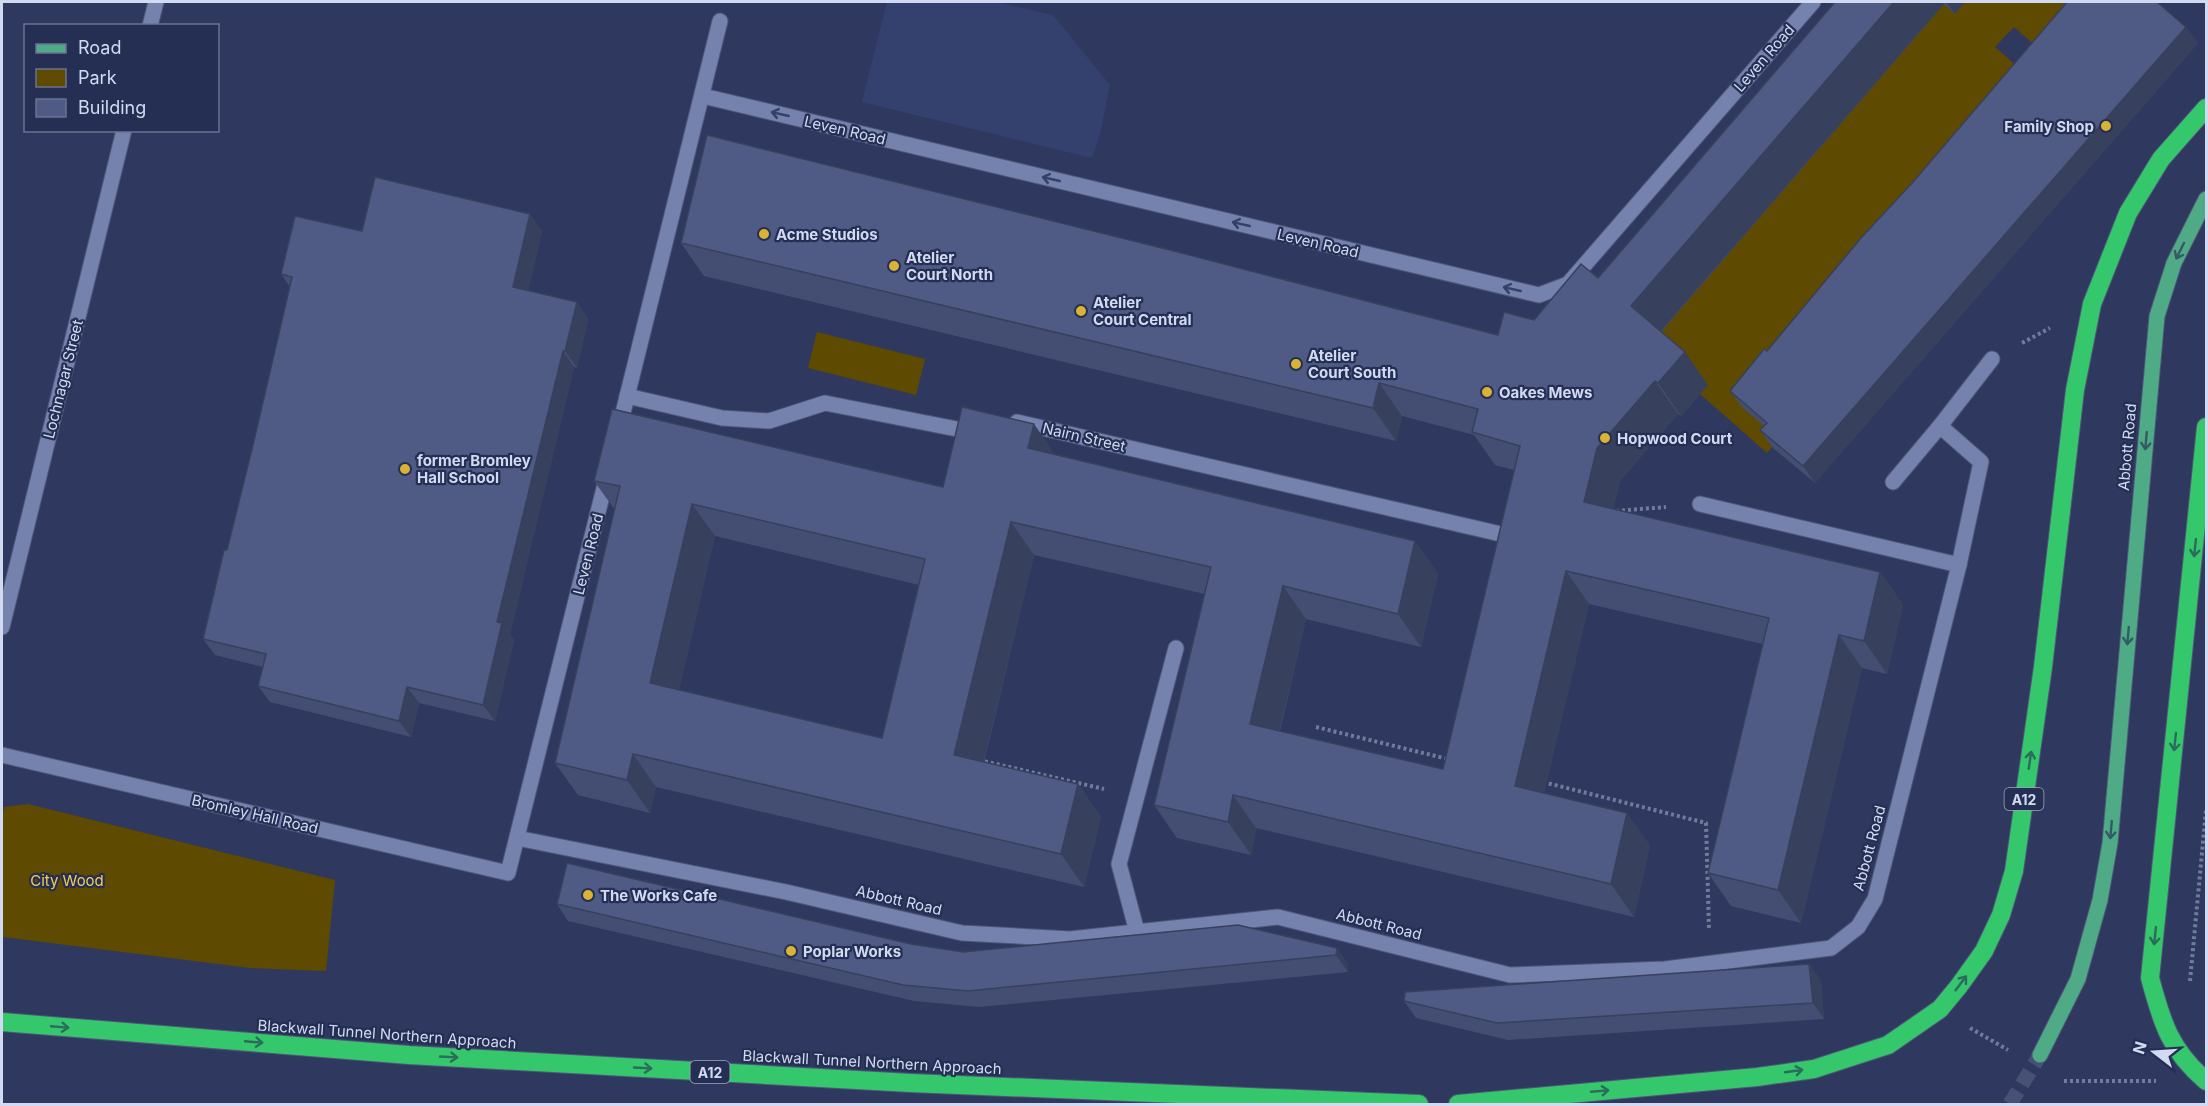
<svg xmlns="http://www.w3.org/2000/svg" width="2208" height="1106" viewBox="0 0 2208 1106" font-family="Inter,sans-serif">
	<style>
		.built { fill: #34406d }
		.green { fill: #5e4a00 }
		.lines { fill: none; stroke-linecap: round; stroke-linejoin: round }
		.major-tunnel { stroke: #475175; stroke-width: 15; stroke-dasharray: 15 8; stroke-linecap: butt }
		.minor-casing { stroke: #4f5778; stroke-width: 17 }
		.major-casing { stroke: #4f5778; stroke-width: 17 }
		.highway-casing { stroke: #4f5778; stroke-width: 20 }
		.path { stroke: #717b9b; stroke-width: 4; stroke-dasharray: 3 3; stroke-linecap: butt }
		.minor { stroke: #7582ae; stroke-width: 15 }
		.major { stroke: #4fab86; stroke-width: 15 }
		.highway { stroke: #35c76b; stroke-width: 18 }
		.wall { fill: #444e72; fill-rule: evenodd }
		.shaded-wall { fill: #37405c }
		.building { fill: #4f5b84; stroke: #37405c; stroke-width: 1.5; fill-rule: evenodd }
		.oneway { stroke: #354066 }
		.oneway2 { stroke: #345a66 }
		.oneway3 { stroke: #2b6c5d }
		.poi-dot { fill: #dab334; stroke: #252f54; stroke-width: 2 }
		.labels { text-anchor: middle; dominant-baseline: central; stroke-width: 4.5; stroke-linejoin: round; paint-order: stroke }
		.shield { fill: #252f54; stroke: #9ea7c3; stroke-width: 1.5 }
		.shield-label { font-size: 14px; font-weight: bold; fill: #d2daf2 }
		.street-label { font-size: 15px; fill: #d2daf2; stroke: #252f54 }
		.poi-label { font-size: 15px; font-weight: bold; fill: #d2daf2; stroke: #252f54; text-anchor: start }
		.park-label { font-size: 15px; fill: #f3cd56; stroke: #252f54 }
	</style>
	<rect width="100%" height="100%" fill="#2f395f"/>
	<!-- built -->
	<path class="built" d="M887 2H997L1053 15 1110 85 1100 134 1092 158 862 102Z"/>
	<!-- green -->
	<g class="green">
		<path d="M1945 2H2116L2085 89 2014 27 1995 47 2066 108 1767 453 1700 394 1654 339Z"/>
		<path d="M817 332 925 359 916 395 808 368Z"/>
		<path d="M28 804 335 880 326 971 250 968 3 937 2 817 4 807Z"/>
	</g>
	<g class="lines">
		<!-- major-tunnel -->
		<path class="major-tunnel" d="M2010 1104 2040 1055"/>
		<defs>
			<g id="minor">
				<path d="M150 26 156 2"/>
				<path d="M703 96 1539 295 1568 284 1813 2"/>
				<path d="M627 396 722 418 769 421 825 403 967 431 975 429"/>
				<path d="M1017 422 1505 535"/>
				<path d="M619 429 720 21"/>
				<path d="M1893 482 1940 426"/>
				<path d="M1959 565 1981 462 1940 426 1992 359"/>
				<path d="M2 627 124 130"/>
				<path d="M2 755 508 873 607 476"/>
				<path d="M517 838 786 892 962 933 1070 939 1278 917 1510 975 1665 969 1831 948 1858 927 1875 899 1959 565 1700 504"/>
				<path d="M1137 932 1119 864 1176 648"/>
			</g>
			<path id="major" d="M2040 1055 2078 979 2100 900 2110 843 2157 316 2174 263 2206 199"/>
			<g id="highway">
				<path d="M2206 427 2150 978C2162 1023 2170 1050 2206 1081"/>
				<path d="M2 1022 409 1055 911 1083 1419 1104"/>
				<path d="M1458 1104 1757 1077 1814 1069 1888 1045 1940 1009 1959 986 1984 951 2001 915 2014 871 2043 667 2075 390 2092 304 2128 213 2161 159 2206 108"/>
			</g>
		</defs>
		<!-- minor casing -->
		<use href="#minor" class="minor-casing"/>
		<!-- major casing -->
		<use href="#major" class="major-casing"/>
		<!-- highway casing -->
		<use href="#highway" class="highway-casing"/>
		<!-- path -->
		<g class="path">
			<path d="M2022 343 2050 328"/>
			<path d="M1616 511 1666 507"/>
			<path d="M1316 727 1448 759"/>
			<path d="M979 760 1104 789"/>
			<path d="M1543 782 1706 823 1709 929"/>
			<path d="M2190 981 2206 810"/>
			<path d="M1970 1028 2008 1050"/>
			<path d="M2064 1081H2156"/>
		</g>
		<!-- minor -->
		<use href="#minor" class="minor"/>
		<!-- major -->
		<use href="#major" class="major"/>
		<!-- highway -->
		<use href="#highway" class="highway"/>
	</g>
	<!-- wall -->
	<g class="wall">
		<path d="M1835 2H1965L1955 14 1944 4 1661 332 1708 385 1681 416 1678 414 1620 481 1613 509 1880 572 1903 605 1887 674 1862 668 1801 923 1731 906 1708 873 1763 644 1589 604 1544 793 1650 845 1634 917 1256 828 1251 855 1177 838 1154 805 1205 594 1034 555 984 762 1078 784 1101 817 1084 887 656 787 650 813 578 795 555 763 615 510 594 481 943 487 1055 454 1415 541 1438 574 1421 647 1306 619 1280 731 1443 769 1514 470 1495 465 1474 435 1402 416 1396 441 704 276 681 243 1498 335 1534 320 1598 278ZM715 536 919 585 882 738 679 690Z"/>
		<path d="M2186 27 2198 43 1815 483 1772 447 1760 430 1764 426 1742 407 1730 391 1767 351Z"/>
		<path d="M542 231 528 291 577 302 588 319 577 368 574 367 510 634 514 640 495 721 419 703 411 737 270 702 258 686 263 667 215 655 203 639 227 550 253 445 290 287 281 274Z"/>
		<path d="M557 904 911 944 963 952 1337 948 1348 965V972L979 1007 914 1001 568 921Z"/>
		<path d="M1809 964 1821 981 1824 1019 1508 1040 1416 1018 1404 1001Z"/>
	</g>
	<!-- shaded-wall -->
	<g class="shaded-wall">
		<path d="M1894 2H1942L1944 4 1654 339 1631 306Z"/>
		<path d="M1946 2H1965L1955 14Z"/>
		<path d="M2186 27 2198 43 1815 483 1803 466Z"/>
		<path d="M530 214 542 231 525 304 513 287Z"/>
		<path d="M577 302 588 319 577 368 565 351Z"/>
		<path d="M563 351 574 367 510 634 514 640 495 721 483 705 497 622Z"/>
		<path d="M1685 352 1708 385 1681 416 1658 383Z"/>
		<path d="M1655 381 1678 414 1620 481 1607 535 1584 502 1597 448Z"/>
		<path d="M1379 383 1402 416 1396 441 1373 408Z"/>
		<path d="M1034 424 1057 457 1028 448Z"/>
		<path d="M692 504 715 536 673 716 650 683Z"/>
		<path d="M1011 522 1034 555 977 788 954 755Z"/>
		<path d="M1415 541 1438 574 1421 647 1398 614Z"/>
		<path d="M1566 571 1589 604 1538 819 1515 786Z"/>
		<path d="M1880 572 1903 605 1887 674 1864 641Z"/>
		<path d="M1283 586 1306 619 1273 757 1250 724Z"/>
		<path d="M1839 635 1862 668 1801 923 1778 890Z"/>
		<path d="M407 687 419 703 411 737 399 721Z"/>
		<path d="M633 754 656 787 650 813 627 780Z"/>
		<path d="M1078 784 1101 817 1084 887 1061 854Z"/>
		<path d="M1233 795 1256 828 1251 855 1228 822Z"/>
		<path d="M1627 813 1650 845 1634 917 1611 884Z"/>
		<path d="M1337 948 1348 965V972L1336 955Z"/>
		<path d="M1809 964 1821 981 1824 1019 1813 1003Z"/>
	</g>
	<!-- building -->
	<g class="building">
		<path d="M1835 2H1894L1631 306 1685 352 1658 383 1655 381 1597 448 1584 502 1880 572 1864 641 1839 635 1778 890 1708 873 1769 618 1566 571 1515 786 1627 813 1611 884 1233 795 1228 822 1154 805 1211 567 1011 522 954 755 1078 784 1061 854 633 754 627 780 555 763 620 486 594 481 612 409 943 487 962 407 1034 424 1028 448 1415 541 1398 614 1283 586 1250 724 1443 769 1520 446 1472 432 1478 409 1379 383 1373 408 681 243 707 135 1174 251 1498 335 1504 312 1534 320 1581 264 1598 278ZM692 504 925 559 882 738 650 683Z"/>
		<path d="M2067 2H2157L2186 27 1803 466 1760 430 1767 423 1730 391 1764 349 1767 351 1861 238 1913 182Z"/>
		<path d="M375 177 530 214 513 287 577 302 565 351H563L497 622 502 623 483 705 407 687 399 721 258 686 266 654 203 639 224 550H227L253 445 292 277 281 274 295 216 362 231Z"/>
		<path d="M567 863 911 944 963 952 1238 925 1337 948 1336 955 968 991 903 985 557 904Z"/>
		<path d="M1809 964 1813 1003 1497 1023 1404 1001 1405 992Z"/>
	</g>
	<!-- one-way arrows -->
	<defs><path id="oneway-shaft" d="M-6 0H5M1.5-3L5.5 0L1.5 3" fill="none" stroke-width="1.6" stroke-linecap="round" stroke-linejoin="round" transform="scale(1.5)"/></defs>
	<g class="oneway">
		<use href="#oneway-shaft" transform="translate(780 114) rotate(-167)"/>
		<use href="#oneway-shaft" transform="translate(1051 179) rotate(-167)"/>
		<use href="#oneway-shaft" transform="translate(1241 224) rotate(-167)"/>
		<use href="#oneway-shaft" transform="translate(1512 289) rotate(-167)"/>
	</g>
	<g class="oneway2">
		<use href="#oneway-shaft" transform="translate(2180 251) rotate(116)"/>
		<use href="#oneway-shaft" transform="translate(2146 441) rotate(95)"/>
		<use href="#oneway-shaft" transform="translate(2128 636) rotate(95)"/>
		<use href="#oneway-shaft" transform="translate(2111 830) rotate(95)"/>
	</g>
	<g class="oneway3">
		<use href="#oneway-shaft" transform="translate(2195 548) rotate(96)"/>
		<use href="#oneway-shaft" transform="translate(2175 742) rotate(96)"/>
		<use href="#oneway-shaft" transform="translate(2030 760) rotate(-82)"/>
		<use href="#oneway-shaft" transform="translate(2155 936) rotate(96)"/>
		<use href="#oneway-shaft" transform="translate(1961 983) rotate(-53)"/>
		<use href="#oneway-shaft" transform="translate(60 1027) rotate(5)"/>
		<use href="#oneway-shaft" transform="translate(254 1042) rotate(5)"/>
		<use href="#oneway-shaft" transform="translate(449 1057) rotate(3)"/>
		<use href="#oneway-shaft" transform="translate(643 1068) rotate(3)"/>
		<use href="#oneway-shaft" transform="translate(1794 1071) rotate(-8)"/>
		<use href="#oneway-shaft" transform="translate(1600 1091) rotate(-5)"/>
	</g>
	<!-- markers -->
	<g class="poi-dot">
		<circle cx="2106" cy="126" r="6"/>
		<circle cx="764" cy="234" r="6"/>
		<circle cx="894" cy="266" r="6"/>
		<circle cx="1081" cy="311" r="6"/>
		<circle cx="1296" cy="364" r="6"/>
		<circle cx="1487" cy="392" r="6"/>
		<circle cx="1605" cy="438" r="6"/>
		<circle cx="405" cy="469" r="6"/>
		<circle cx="588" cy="895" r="6"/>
		<circle cx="791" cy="951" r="6"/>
	</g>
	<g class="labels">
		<!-- shield labels -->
		<g class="shield">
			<rect x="2004.5" y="788" width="39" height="22" rx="4.5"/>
			<rect x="690.5" y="1061" width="39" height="22" rx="4.5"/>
		</g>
		<g class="shield-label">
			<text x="2024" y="799">A12</text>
			<text x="710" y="1072">A12</text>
		</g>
		<!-- street labels -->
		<g class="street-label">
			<text transform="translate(1764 58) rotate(-49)">Leven Road</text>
			<text transform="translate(845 130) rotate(13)">Leven Road</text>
			<text transform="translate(1318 243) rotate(13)">Leven Road</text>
			<text transform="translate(63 379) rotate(-76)">Lochnagar Street</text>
			<text transform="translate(1084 437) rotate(13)">Nairn Street</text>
			<text transform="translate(2127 447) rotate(-85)">Abbott Road</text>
			<text transform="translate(588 554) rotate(-76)">Leven Road</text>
			<text transform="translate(255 814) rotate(13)">Bromley Hall Road</text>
			<text transform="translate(1869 848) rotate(-75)">Abbott Road</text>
			<text transform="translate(899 900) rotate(13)">Abbott Road</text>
			<text transform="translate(1379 924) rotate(14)">Abbott Road</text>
			<text transform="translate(387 1034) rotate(4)">Blackwall Tunnel Northern Approach</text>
			<text transform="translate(872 1062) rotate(3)">Blackwall Tunnel Northern Approach</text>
		</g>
		<!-- poi labels -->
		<g class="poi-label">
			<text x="2094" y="126" text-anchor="end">Family Shop</text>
			<text x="776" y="234">Acme Studios</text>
			<text x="906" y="257">Atelier<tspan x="906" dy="17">Court North</tspan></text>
			<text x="1093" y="302">Atelier<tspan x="1093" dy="17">Court Central</tspan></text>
			<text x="1308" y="355">Atelier<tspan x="1308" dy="17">Court South</tspan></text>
			<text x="1499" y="392">Oakes Mews</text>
			<text x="1617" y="438">Hopwood Court</text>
			<text x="417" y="460">former Bromley<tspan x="417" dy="17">Hall School</tspan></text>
			<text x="600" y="895">The Works Cafe</text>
			<text x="803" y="951">Poplar Works</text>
		</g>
		<!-- park labels -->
		<g class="park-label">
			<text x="67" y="880">City Wood</text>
		</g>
	</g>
	<!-- border -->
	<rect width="2208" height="1106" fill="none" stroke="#d2daf2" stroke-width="6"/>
	<!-- legend -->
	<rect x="24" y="24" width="195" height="108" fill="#252f54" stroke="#6a7393" stroke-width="1.5"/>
	<rect x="36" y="44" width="30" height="9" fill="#4fab86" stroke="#6a7393" stroke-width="1.5"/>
	<text x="78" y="54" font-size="18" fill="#d2daf2">Road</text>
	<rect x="36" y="69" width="30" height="18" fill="#5e4a00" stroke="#6a7393" stroke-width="1.5"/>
	<text x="78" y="84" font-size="18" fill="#d2daf2">Park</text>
	<rect x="36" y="99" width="30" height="18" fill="#4f5b84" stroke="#6a7393" stroke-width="1.5"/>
	<text x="78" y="114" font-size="18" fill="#d2daf2">Building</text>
	<!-- north arrow -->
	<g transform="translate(2154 1052) rotate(287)" stroke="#252f54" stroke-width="4.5" paint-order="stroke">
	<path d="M0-4.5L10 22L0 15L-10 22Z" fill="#d2daf2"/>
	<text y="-9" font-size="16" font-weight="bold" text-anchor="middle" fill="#d2daf2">N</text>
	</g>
</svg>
